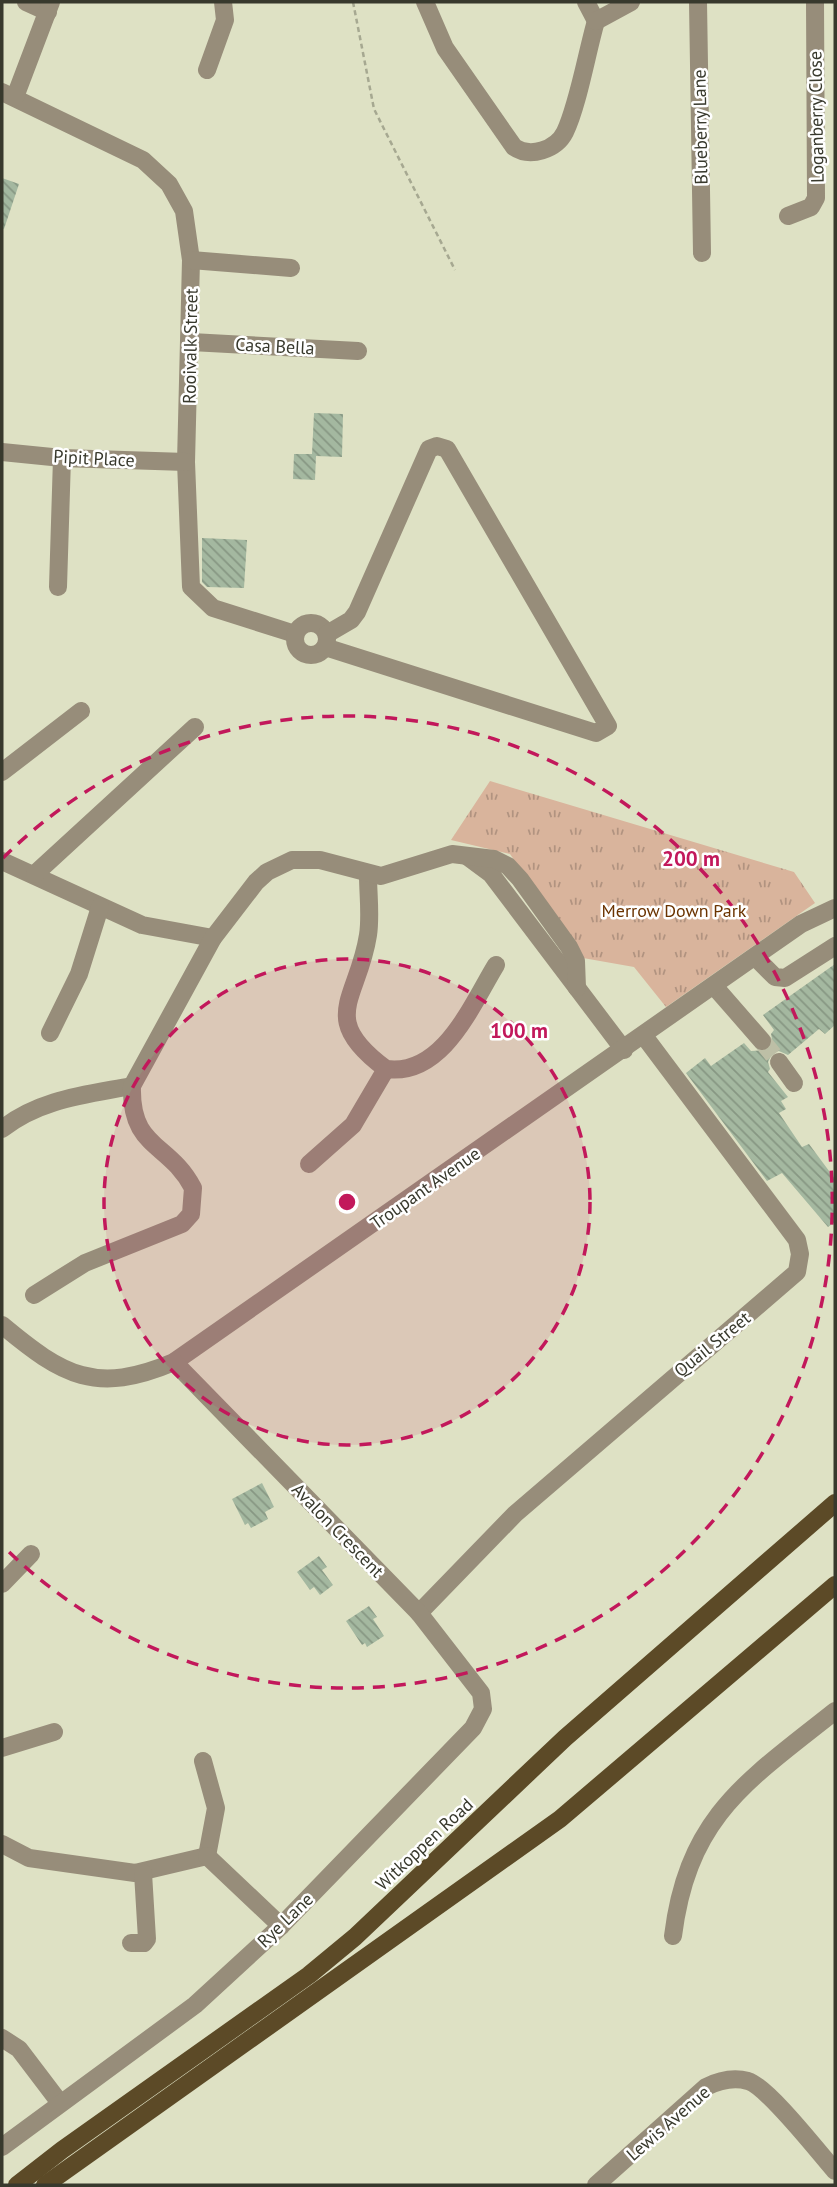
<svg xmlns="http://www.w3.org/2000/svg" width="837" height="2187" viewBox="0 0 837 2187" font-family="'PT Sans',sans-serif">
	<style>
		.grass { fill: url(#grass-tufts) }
		.building { fill: url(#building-back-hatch) }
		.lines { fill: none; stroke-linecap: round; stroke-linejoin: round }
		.minor-tunnel { stroke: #bdbfa6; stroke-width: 18; stroke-dasharray: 18 9; stroke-linecap: butt }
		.path { stroke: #a6a891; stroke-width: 2.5; stroke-dasharray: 5 3.5; stroke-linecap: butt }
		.minor { stroke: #978d7a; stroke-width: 18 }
		.major { stroke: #5c4a27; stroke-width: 18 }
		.ring { fill: none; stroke: #c2185b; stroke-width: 3.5; stroke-dasharray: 12 9 }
		.labels { text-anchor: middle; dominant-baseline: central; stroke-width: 5; stroke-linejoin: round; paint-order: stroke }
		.street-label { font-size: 18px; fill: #38392d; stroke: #fff }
		.park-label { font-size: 18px; fill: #6a3300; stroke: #fff }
		.centre { fill: #c2185b; stroke: #fff; stroke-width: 3.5 }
		.ring-label { font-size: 21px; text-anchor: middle; font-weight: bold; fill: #c2185b; stroke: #fff; stroke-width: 5; stroke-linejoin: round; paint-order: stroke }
	</style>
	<defs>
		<pattern id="grass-tufts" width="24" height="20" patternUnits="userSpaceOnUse" patternTransform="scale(1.75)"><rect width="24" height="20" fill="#d9b49c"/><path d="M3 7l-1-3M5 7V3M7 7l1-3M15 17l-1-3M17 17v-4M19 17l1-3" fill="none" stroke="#b19380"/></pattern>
		<pattern id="building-back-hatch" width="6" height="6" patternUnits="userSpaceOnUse" patternTransform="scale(1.75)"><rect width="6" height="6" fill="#a4b8a0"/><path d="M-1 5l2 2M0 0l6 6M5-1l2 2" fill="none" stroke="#879783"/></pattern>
	</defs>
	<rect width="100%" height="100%" fill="#dee1c4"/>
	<!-- grass -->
	<path class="grass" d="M490 781 794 872 815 903 666 1007 634 967 583 958 510 854 451 840Z"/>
	<!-- building -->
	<g class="building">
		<path d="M2 178 19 184 4 229 2 228Z"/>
		<path d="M314 413 343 414 342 457 316 456 315 480 293 479 294 454H312Z"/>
		<path d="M202 538 247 540 244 588 207 587 202 582Z"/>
		<path d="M835 964V1025L825 1034 819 1029 788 1055 779 1051 773 1052 768 1062 770 1069 768 1072 788 1097 781 1101 786 1109 779 1113 802 1147 809 1144 835 1179V1222L828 1227 782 1173 767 1181 686 1073 705 1058 711 1066 744 1043 751 1051 769 1050 773 1044 771 1034 774 1030 763 1015Z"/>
		<path d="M262 1483 274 1507 265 1512 268 1519 251 1528 248 1523 245 1525 232 1499Z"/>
		<path d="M319 1556 327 1567 322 1570 333 1585 320 1595 314 1587 310 1590 297 1572Z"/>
		<path d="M369 1606 377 1617 373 1619 384 1636 367 1647 365 1643 362 1645 346 1621Z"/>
	</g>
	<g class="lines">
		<!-- minor-tunnel -->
		<path class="minor-tunnel" d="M762 1041 779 1062"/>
		<!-- path -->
		<path class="path" d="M353 2 374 109 455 270"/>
		<!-- minor -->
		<g class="minor">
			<path d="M26 2 48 12"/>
			<path d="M425 2 445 48 514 147C530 158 556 150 565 132 578 105 587 52 596 21"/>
			<path d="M586 2 596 21"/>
			<path d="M698 2 702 253"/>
			<path d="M596 21 631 2"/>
			<path d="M207 70 225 20 223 2"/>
			<path d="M2 92 143 160 169 184 184 211 191 260 186 462 191 587 213 608 295 634"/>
			<path d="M15 97 51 2"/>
			<path d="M788 216 811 207 816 198 815 2"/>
			<path d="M191 260 291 268"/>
			<path d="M191 342 358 351"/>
			<path d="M2 452 62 458 186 462"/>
			<path d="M58 587 62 458"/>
			<circle cx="311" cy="639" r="16"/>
			<path d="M325 647 596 733 608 726 447 449 437 446 429 449 357 612 351 620 327 634"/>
			<path d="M2 772 81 711"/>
			<path d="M468 857 491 874 624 1050"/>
			<path d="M2 861 142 925 213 938"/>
			<path d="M35 874 195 727"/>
			<path d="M368 875C368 894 371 916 368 935 358 1000 317 1018 386 1069 443 1077 472 1004 496 965"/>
			<path d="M755 957 775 977 785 978 835 946"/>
			<path d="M714 986 762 1041"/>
			<path d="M50 1033 79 974 100 907"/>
			<path d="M779 1062 794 1083"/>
			<path d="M2 1129C40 1099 85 1095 132 1086"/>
			<path d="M309 1164 353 1125 386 1069"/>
			<path d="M34 1295 85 1263 182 1224 191 1214 193 1188C169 1142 130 1149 132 1086L213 938 256 882 267 872 292 860H320L381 876 452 854 494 859 508 866 520 879 569 947 576 961 577 988"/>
			<path d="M2 1325C63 1376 96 1395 174 1362L801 924 835 908"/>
			<path d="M2 1584 31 1554"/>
			<path d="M419 1613 515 1514 797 1272 800 1254 797 1240 644 1036"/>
			<path d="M2 1748 54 1732"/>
			<path d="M203 1761 216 1808 207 1856"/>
			<path d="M2 1844 29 1858 135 1873 207 1856"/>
			<path d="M207 1856 281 1926"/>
			<path d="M673 1936C688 1816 747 1781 835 1711"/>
			<path d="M131 1943H144L147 1939 143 1873"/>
			<path d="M2 2038 19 2049 60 2103"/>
			<path d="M2 2147 195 2005 281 1926 473 1728 483 1709 481 1693 419 1613 174 1362"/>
			<path d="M596 2185 706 2087C720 2080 733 2077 748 2081 768 2087 819 2153 835 2171"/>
		</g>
		<!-- major -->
		<g class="major">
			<path d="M17 2185 62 2150 309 1975 355 1937 565 1738 835 1503"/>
			<path d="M45 2185 560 1819 835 1585"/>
		</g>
	</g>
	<!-- distance rings -->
	<circle cx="347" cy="1202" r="243" fill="#c2185b" fill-opacity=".12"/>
	<g class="ring">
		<circle cx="347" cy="1202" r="243"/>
		<path d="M3 858A486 486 0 1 1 3 1546"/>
	</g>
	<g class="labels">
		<!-- street labels -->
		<g class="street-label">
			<text transform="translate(816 117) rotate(-91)">Loganberry Close</text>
			<text transform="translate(700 127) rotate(-91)">Blueberry Lane</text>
			<text transform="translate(190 346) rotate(-89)">Rooivalk Street</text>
			<text transform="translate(275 346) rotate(3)">Casa Bella</text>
			<text transform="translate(94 458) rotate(3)">Pipit Place</text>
			<text transform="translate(425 1188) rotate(-35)">Troupant Avenue</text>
			<text transform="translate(712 1344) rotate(-39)">Quail Street</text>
			<text transform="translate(338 1530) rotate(46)">Avalon Crescent</text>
			<text transform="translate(424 1844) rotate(-43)">Witkoppen Road</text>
			<text transform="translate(285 1920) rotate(-44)">Rye Lane</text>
			<text transform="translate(668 2123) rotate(-41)">Lewis Avenue</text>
		</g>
		<!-- park labels -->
		<g class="park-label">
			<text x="674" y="910">Merrow Down Park</text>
		</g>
	</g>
	<circle cx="347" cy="1202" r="10" class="centre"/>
	<g class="ring-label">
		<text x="691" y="866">200 m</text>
		<text x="519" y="1038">100 m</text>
	</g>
	<!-- border -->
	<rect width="837" height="2187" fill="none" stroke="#38392d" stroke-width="7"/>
</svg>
